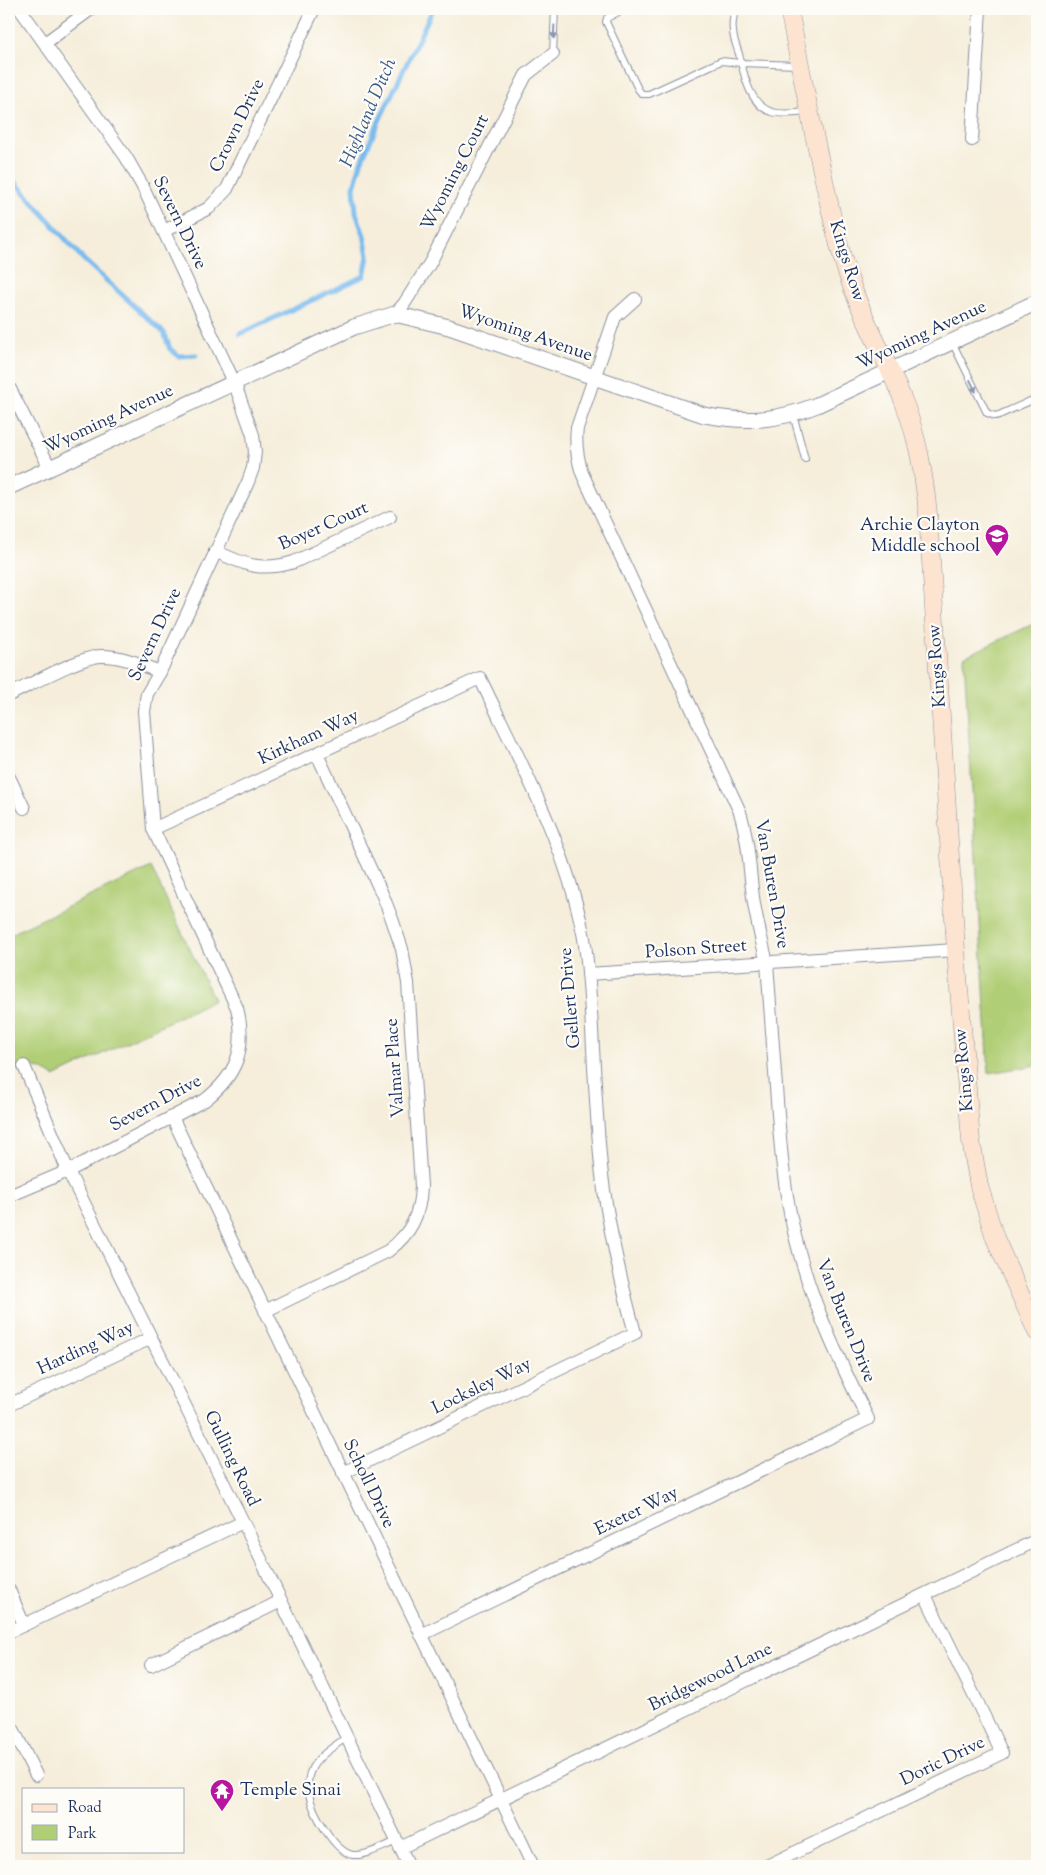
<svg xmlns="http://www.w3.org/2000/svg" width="1046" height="1875" viewBox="0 0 1046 1875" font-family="'Sorts Mill Goudy',serif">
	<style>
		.green { fill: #b0ce75; stroke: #667e6a }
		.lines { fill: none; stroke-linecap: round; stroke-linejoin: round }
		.stream { stroke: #7abcef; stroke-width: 5 }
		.service-casing { stroke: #888e9c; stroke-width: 8 }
		.minor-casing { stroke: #888e9c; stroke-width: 14 }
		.tertiary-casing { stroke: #888e9c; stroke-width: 17 }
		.secondary-casing { stroke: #888e9c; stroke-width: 19 }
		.service { stroke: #fff; stroke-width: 6 }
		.minor { stroke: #fff; stroke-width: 12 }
		.tertiary { stroke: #fff; stroke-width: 15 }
		.secondary { stroke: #fde4d1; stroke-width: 18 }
		.oneway { fill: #8d97ae }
		.labels { text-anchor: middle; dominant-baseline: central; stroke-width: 4.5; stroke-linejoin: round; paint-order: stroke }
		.street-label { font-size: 18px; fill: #1b2f5e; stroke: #fdfcf7 }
		.poi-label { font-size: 18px; fill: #1b2f5e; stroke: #fdfcf7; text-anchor: end }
		.water-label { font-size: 19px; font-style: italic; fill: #38598a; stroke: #fdfcf7 }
	</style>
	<rect width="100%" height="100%" fill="#fdfcf7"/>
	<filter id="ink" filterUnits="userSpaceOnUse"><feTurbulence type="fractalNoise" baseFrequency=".02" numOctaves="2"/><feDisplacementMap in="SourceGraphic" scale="10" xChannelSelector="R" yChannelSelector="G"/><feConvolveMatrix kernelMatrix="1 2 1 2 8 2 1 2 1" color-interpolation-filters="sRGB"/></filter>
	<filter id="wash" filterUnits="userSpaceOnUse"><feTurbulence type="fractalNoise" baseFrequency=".0096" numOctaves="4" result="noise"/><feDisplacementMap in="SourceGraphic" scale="20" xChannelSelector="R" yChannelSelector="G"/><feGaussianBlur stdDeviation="1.12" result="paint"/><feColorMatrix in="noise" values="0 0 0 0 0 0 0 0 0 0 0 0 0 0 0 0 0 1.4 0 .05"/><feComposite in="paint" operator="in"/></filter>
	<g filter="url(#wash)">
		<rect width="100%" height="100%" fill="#f6eedb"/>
		<!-- green -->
		<g class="green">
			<path d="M1031 625 1037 628V1065L989 1073 964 657Z"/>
			<path d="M151 867 214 1000 54 1077C40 1066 26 1065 9 1069V935Z"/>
		</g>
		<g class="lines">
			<!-- stream -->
			<g class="stream">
				<path d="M9 175 84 260 164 333 170 349 179 356 196 355"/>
				<path d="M240 334 364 276 368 256 364 235 356 213 354 187 361 162 379 121 433 9"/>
			</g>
		</g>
	</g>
	<g filter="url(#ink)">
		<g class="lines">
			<defs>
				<g id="service">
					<path d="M624 9 607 18 606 22 638 89 642 94H649L721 61 741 63 798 65"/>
					<path d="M736 9C733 16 732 24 733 31 733 39 737 47 739 54 744 74 749 105 772 112 783 115 796 113 807 112"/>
					<path d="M553 54 555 9"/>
					<path d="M952 342 987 413 995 416 999 415 1037 398"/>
					<path d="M793 414 805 459"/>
					<path d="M347 1737C335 1746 319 1755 312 1768 308 1775 307 1786 309 1794 312 1811 334 1852 353 1855 367 1856 384 1846 397 1841"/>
				</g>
				<g id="minor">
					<path d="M45 43 91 9"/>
					<path d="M972 140 980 9"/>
					<path d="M164 231 209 208 227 189 314 9"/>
					<path d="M395 314 404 304 430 263 526 75 553 54"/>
					<path d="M9 387 50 468"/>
					<path d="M215 551C245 565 261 572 294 562L390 517"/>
					<path d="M9 695C30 685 79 657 101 656 121 655 141 665 160 672"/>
					<path d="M9 777 24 808"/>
					<path d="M153 829 480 678C519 760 565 842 583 933 588 958 589 985 591 1012 594 1063 596 1115 601 1166 607 1223 620 1278 635 1333L343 1473"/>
					<path d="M588 974 956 950"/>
					<path d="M24 1066 68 1171 243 1522 409 1866"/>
					<path d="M172 1117 533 1866"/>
					<path d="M9 1196 68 1171 205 1100C237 1075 247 1048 237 1008L153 829 144 711 147 694 160 672 248 482 253 468 255 452 253 435 234 382 143 187 126 157 20 9"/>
					<path d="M265 1311 388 1251C411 1233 420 1216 421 1186L408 983 402 949 392 919 383 896 317 754"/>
					<path d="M9 1405 151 1338"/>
					<path d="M9 1590 24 1625"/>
					<path d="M9 1632 243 1522"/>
					<path d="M421 1635 868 1419C842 1366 816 1313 800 1255 784 1200 780 1144 776 1087 773 1046 770 1004 767 963 762 941 756 919 753 897 749 867 749 842 740 812L582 473C577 457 575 444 577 428L615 317 635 299"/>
					<path d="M151 1665 281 1601"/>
					<path d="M9 1731 13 1729 36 1775"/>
					<path d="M400 1848 1037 1540"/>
					<path d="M767 1866 1002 1753 925 1595"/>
				</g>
				<path id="tertiary" d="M9 487 354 327 395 314 449 327 704 415C746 423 778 421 817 405L1037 302"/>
				<path id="secondary" d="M789 9C800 66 811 123 824 180 831 212 837 244 848 275 862 319 886 358 903 400 918 437 924 475 928 514L956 950 971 1141 979 1186 995 1238 1037 1332"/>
			</defs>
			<!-- service casing -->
			<use href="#service" class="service-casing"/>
			<!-- minor casing -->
			<use href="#minor" class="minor-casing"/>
			<!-- tertiary casing -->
			<use href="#tertiary" class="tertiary-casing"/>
			<!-- secondary casing -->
			<use href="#secondary" class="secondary-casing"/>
			<!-- service -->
			<use href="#service" class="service"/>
			<!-- minor -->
			<use href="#minor" class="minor"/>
			<!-- tertiary -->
			<use href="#tertiary" class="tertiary"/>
			<!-- secondary -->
			<use href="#secondary" class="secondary"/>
		</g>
		<!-- one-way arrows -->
		<defs><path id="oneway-solid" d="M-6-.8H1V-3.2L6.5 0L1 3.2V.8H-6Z" transform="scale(1.25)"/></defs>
		<g class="oneway">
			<use href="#oneway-solid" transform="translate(554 32) rotate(93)"/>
			<use href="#oneway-solid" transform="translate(973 386) rotate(65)"/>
		</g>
	</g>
	<!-- icons -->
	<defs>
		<symbol id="school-pin" viewBox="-11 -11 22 30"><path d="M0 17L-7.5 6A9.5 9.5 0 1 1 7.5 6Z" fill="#b5179e" stroke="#fdfcf7"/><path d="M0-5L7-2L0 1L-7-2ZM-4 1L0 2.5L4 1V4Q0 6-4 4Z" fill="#fff"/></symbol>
		<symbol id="temple-pin" viewBox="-11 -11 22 30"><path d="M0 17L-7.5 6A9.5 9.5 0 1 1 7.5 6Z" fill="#b5179e" stroke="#fdfcf7"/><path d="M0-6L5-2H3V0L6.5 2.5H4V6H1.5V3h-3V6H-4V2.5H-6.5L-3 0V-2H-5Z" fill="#fff"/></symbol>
	</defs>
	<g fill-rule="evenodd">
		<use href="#school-pin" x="983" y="522" width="28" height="38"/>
		<use href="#temple-pin" x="208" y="1777" width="28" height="38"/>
	</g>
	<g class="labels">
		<!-- street labels -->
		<g class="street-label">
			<text transform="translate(238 126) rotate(-64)">Crown Drive</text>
			<text transform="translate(456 173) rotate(-63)">Wyoming Court</text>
			<text transform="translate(179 223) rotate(64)">Severn Drive</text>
			<text transform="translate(846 261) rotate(73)">Kings Row</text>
			<text transform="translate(525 334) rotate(19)">Wyoming Avenue</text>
			<text transform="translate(922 336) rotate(-25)">Wyoming Avenue</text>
			<text transform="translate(109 420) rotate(-25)">Wyoming Avenue</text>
			<text transform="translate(324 527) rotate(-24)">Boyer Court</text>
			<text transform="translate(156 635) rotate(-65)">Severn Drive</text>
			<text transform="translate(938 666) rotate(-94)">Kings Row</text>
			<text transform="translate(309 738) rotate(-25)">Kirkham Way</text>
			<text transform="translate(771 884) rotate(80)">Van Buren Drive</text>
			<text transform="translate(696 950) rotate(-4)">Polson Street</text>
			<text transform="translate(571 998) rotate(-95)">Gellert Drive</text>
			<text transform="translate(396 1068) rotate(-94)">Valmar Place</text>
			<text transform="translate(965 1070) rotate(-95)">Kings Row</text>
			<text transform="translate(156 1104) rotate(-28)">Severn Drive</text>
			<text transform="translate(845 1321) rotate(68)">Van Buren Drive</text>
			<text transform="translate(86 1349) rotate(-25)">Harding Way</text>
			<text transform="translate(482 1387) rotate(-26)">Locksley Way</text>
			<text transform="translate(231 1459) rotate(64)">Gulling Road</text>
			<text transform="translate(368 1484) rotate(64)">Scholl Drive</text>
			<text transform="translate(637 1512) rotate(-26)">Exeter Way</text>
			<text transform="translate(711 1678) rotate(-26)">Bridgewood Lane</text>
			<text transform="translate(943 1762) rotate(-26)">Doric Drive</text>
		</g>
		<!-- poi labels -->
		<g class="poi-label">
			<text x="980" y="526">Archie Clayton<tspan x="980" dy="21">Middle school</tspan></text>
			<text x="240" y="1791" text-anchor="start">Temple Sinai</text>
		</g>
		<!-- water labels -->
		<g class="water-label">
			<text transform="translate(369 113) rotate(-67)">Highland Ditch</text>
		</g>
	</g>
	<!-- margin -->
	<rect width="1046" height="1875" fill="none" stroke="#fdfcf7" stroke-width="30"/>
	<!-- legend -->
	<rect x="22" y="1788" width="162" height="65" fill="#fdfcf7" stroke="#a3aaba"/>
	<rect x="32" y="1804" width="25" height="8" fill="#fde4d1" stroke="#a3aaba"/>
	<text x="68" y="1812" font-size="15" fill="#1b2f5e">Road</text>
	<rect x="32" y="1825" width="25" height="15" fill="#b0ce75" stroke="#a3aaba"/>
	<text x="68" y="1838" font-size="15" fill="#1b2f5e">Park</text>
</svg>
